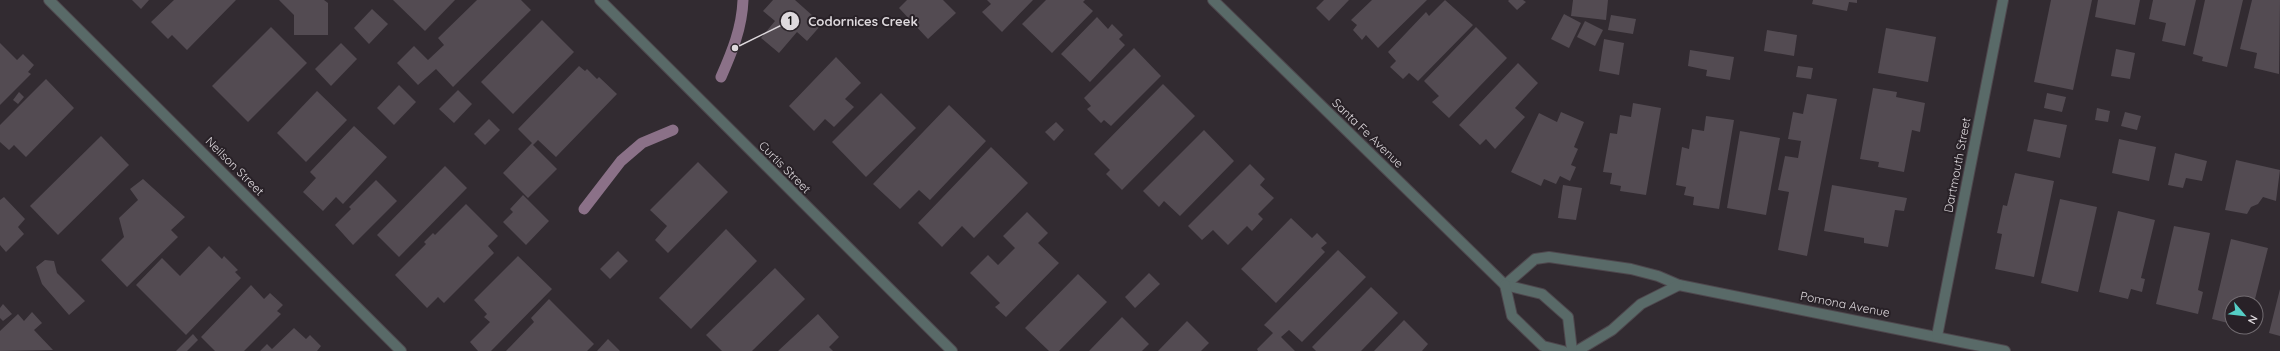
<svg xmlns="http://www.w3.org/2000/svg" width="2280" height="351" viewBox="0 0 2280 351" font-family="Quicksand,sans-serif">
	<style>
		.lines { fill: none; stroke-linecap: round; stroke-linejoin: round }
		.stream { stroke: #8b7188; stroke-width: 11 }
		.building { fill: #534b52 }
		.minor-casing { stroke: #4e474d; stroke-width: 12 }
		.tertiary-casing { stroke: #4e474d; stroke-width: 12 }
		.minor { stroke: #596a68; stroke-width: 10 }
		.tertiary { stroke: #596a68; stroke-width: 10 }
		.labels { text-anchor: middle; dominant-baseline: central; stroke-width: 4; stroke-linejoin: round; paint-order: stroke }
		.street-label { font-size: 12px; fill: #ded9dd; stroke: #282127 }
		.leader { fill: none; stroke: #ded9dd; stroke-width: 1.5 }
		.callout-dot { fill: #ded9dd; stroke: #282127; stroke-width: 1.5 }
		.mark-label { font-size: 12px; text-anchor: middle; font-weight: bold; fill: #111 }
		.callout-label { font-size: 13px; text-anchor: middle; font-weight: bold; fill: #ded9dd; stroke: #282127; stroke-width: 4; stroke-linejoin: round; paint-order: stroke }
	</style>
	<rect width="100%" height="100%" fill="#322b31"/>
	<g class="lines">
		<!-- stream -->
		<g class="stream">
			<path d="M721 77C732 52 742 28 743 0"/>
			<path d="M584 209 621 161 642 143 673 130"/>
		</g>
	</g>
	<!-- building -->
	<g class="building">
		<path d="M132 0H149L141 9Z"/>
		<path d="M174 0H236L187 50 172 35 168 39 151 22Z"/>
		<path d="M279 0H324L328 3V35H294V15Z"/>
		<path d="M393 0H455L425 31Z"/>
		<path d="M477 0H521L531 10 453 87 436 69 418 85 397 63 414 46 428 60 444 45 438 38Z"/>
		<path d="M773 0H795L822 24 807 41 797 32 779 53 761 38 775 21 763 11Z"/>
		<path d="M907 0H943L956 13 928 39 899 8Z"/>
		<path d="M987 0H1033L1002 32 982 12 991 4Z"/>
		<path d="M1046 0H1085L1083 2 1093 11 1052 53 1022 24Z"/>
		<path d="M1324 0H1349L1329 21 1316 8Z"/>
		<path d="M1372 0H1427L1378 48 1366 35 1362 40 1353 30 1357 25 1351 20Z"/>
		<path d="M1445 0 1473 25 1418 81 1409 73 1403 79 1390 67 1396 61 1388 52 1426 12 1429 16Z"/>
		<path d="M1509 0H1523L1526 2 1517 10 1508 1Z"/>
		<path d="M1573 0H1608L1606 20 1571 16Z"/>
		<path d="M1813 0H1857V3L1849 2 1847 11 1812 4Z"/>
		<path d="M2051 0H2092L2073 90 2034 82Z"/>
		<path d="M2098 0H2140L2135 25 2095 17Z"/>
		<path d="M2153 0H2196L2185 46 2162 41 2166 23 2149 19Z"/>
		<path d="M2205 0H2243L2227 67 2202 61 2203 57 2193 54Z"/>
		<path d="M2252 0H2280L2279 74 2254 68 2257 53 2240 49Z"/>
		<path d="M372 9 388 24 369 44 354 28Z"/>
		<path d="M1564 14 1581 23 1569 48 1551 39Z"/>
		<path d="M1611 15 1636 19 1633 34 1608 30Z"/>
		<path d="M1097 17 1108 29 1112 24 1123 35 1119 39 1125 45 1090 82 1061 54Z"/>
		<path d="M542 20 574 52 513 114 481 82Z"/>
		<path d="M1585 21 1603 30 1595 46 1577 37Z"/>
		<path d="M271 27 307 63 248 122 212 86Z"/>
		<path d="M1476 27 1507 58 1449 118 1432 102 1439 96 1424 81Z"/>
		<path d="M1886 28 1936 37 1928 82 1878 73Z"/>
		<path d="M1767 30 1797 35 1794 56 1764 51Z"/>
		<path d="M1604 39 1624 43 1619 75 1599 71Z"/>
		<path d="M0 43 17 60 23 54 34 65 28 72 31 74 0 105Z"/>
		<path d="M341 43 357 59 331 86 315 69Z"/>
		<path d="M1134 48 1161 76 1111 126 1104 120 1101 123 1087 109 1091 106 1084 98Z"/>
		<path d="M2116 49 2135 53 2130 79 2111 76Z"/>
		<path d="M1690 50 1734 57 1730 80 1706 76 1707 70 1688 66Z"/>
		<path d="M836 57 861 83 845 99 854 107 834 127 825 119 814 131 789 106Z"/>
		<path d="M1518 63 1538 83 1515 108 1525 117 1495 149 1486 139 1480 145 1459 125Z"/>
		<path d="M579 66 585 71 587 69 597 79 599 77 617 94 556 157 538 140 533 145 557 169 528 198 503 173 532 143 518 129Z"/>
		<path d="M1798 66 1813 68 1811 79 1796 77Z"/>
		<path d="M46 79 74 108 26 157 14 145 9 150 0 142V125Z"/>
		<path d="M1163 84 1195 116 1122 190 1106 174 1110 170 1094 154Z"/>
		<path d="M399 85 416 102 394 125 377 108Z"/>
		<path d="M1873 88 1897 92 1896 97 1925 103 1920 132 1912 130 1904 172 1878 167 1879 162 1860 159Z"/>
		<path d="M458 90 472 104 454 123 439 109Z"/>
		<path d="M317 91 347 120 306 162 277 133Z"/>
		<path d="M19 92 24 97 18 104 13 100Z"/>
		<path d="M881 93 916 128 866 177 832 142Z"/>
		<path d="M2047 93 2066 97 2062 112 2044 108Z"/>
		<path d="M1807 94 1837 99 1807 256 1778 250 1789 192 1778 190 1785 156 1798 158 1801 141 1788 139 1793 112 1803 114Z"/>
		<path d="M1633 103 1661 108 1646 195 1620 191 1621 186 1610 184 1612 173 1603 172 1610 133 1617 134 1620 115 1631 117Z"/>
		<path d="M949 105 986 141 930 200 919 190 900 209 873 184Z"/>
		<path d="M2097 108 2110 111 2108 122 2095 120Z"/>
		<path d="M1561 112 1584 122 1574 147 1578 149 1571 165 1576 167 1570 181 1560 176 1556 184 1544 179 1541 186 1511 172 1539 113 1557 122Z"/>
		<path d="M2125 112 2141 116 2137 130 2121 126Z"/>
		<path d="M1706 116 1734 120 1719 209 1693 205 1694 197 1684 195 1686 187 1676 185 1682 147 1689 149 1692 129 1704 131Z"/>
		<path d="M489 119 500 130 485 145 474 134Z"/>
		<path d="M2034 119 2067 125 2060 158 2027 151Z"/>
		<path d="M1056 122 1064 130 1054 141 1045 132Z"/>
		<path d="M354 126 387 157 343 204 336 197 323 211 303 192 316 178 310 172Z"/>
		<path d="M1204 130 1234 161 1180 216 1164 201 1159 207 1143 191Z"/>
		<path d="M1740 131 1780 138 1766 215 1727 208Z"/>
		<path d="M101 136 129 165 58 235 30 206Z"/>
		<path d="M2119 139 2156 147 2149 181 2112 173Z"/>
		<path d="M991 147 1028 183 974 238 962 226 942 247 918 223Z"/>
		<path d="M2175 153 2207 161 2202 181 2186 178 2183 188 2168 185Z"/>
		<path d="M2236 160 2280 170 2276 201 2263 197 2258 204 2251 207 2247 214 2225 210Z"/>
		<path d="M698 162 728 192 668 253 655 240 667 226 650 210Z"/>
		<path d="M1250 164 1265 179 1260 185 1274 198 1258 214 1263 219 1252 231 1247 226 1228 245 1213 230 1202 240 1188 226Z"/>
		<path d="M445 166 467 188 399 257 377 235Z"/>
		<path d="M2015 173 2054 181 2034 277 1995 269 2002 234 1997 233 2003 205 2007 206Z"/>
		<path d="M143 179 185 217 171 230 178 237 127 287 101 260 124 237 119 218 138 200 130 189Z"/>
		<path d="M376 180 397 201 353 245 335 225 351 209 349 207Z"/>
		<path d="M1563 185 1582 188 1576 220 1558 218Z"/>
		<path d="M1832 185 1907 198 1904 211 1895 210 1888 247 1864 243V238L1824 231Z"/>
		<path d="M523 195 549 221 526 245 503 222 513 212 510 209Z"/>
		<path d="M4 197 25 219 18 227 24 234 6 252 0 245V200Z"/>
		<path d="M2060 199 2097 207 2078 292 2041 283Z"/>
		<path d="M466 204 498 236 488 246 494 253 444 303 438 297 427 308 395 275 426 244 424 242 433 233 435 235Z"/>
		<path d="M2118 211 2155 220 2141 278 2145 279 2142 292 2131 289 2128 299 2099 292Z"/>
		<path d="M1027 212 1048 233 1038 243 1059 263 1006 317 995 307 1000 303 970 273 988 255 998 265 1015 248 1003 236Z"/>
		<path d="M1291 218 1312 238 1317 233 1327 243 1321 248 1325 252 1276 303 1241 269Z"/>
		<path d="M2174 226 2210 233 2198 290 2203 292 2198 314 2156 304Z"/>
		<path d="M726 229 757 261 691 329 659 298Z"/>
		<path d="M2231 239 2268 248 2254 303H2232V324L2212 319Z"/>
		<path d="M209 246 222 259 224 256 238 270 235 272 241 278 186 335 136 285 162 258 180 276Z"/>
		<path d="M1338 250 1366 277 1302 342 1289 330 1281 337 1295 351H1258L1257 349 1273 333 1264 325Z"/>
		<path d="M618 251 628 261 610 279 600 269Z"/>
		<path d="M518 256 552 289 491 351H478L470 342 490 322 484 317 487 314 474 300Z"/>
		<path d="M45 260 54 261 57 273 85 301 69 315 42 284 36 267Z"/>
		<path d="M775 268 805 299 752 351H722L706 335Z"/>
		<path d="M1149 273 1160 284 1135 308 1125 297Z"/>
		<path d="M1078 274 1107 302 1059 351H1049L1025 328Z"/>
		<path d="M251 285 264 299 270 293 283 305 277 311 281 314 244 351H215L201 337Z"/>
		<path d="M1371 287 1398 313 1361 351H1316L1312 347Z"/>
		<path d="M2280 289V336L2269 333Z"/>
		<path d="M549 299 594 344 587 351H506L534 322 531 318Z"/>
		<path d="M3 304 12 314 3 321 0 318V308Z"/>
		<path d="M2256 305 2259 306 2257 318H2256Z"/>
		<path d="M32 312 42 323 34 330 53 350 0 351V331L18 314 24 321Z"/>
		<path d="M818 314 839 337 829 347 833 351H778Z"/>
		<path d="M1122 317 1149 344 1142 351H1089Z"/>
		<path d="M1404 320 1428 344 1422 351H1374Z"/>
		<path d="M1187 321 1209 343 1201 351H1158Z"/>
		<path d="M294 328 306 339 310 335 321 346 317 351H260L267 344 272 349Z"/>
		<path d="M193 334 198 340 187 351H176Z"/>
		<path d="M608 339 620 351H597Z"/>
	</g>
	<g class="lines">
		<defs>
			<g id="minor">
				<path d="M49 0 401 351"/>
				<path d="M600 0 952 351"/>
				<path d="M1505 285 1535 259 1549 257 1631 269 1658 276 1679 285 2005 351"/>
				<path d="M1937 336 2003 0"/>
				<path d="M1577 351 1612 330 1641 304 1679 285"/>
			</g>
			<g id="tertiary">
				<path d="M1213 0 1505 285 1542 294 1568 317 1572 351"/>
				<path d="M1505 285 1512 316 1543 346 1563 351"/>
			</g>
		</defs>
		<!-- minor casing -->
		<use href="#minor" class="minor-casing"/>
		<!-- tertiary casing -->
		<use href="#tertiary" class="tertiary-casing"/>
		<!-- minor -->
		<use href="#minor" class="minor"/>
		<!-- tertiary -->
		<use href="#tertiary" class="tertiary"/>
	</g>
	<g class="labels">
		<!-- street labels -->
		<g class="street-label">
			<text transform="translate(1368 133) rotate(44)">Santa Fe Avenue</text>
			<text transform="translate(1957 165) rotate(-79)">Dartmouth Street</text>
			<text transform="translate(235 166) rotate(45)">Neilson Street</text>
			<text transform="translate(785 167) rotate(45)">Curtis Street</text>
			<text transform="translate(1845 304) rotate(11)">Pomona Avenue</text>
		</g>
	</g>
	<!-- callouts -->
	<path class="leader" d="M735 48L790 21"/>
	<g class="callout-dot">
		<circle cx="735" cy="48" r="4"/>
		<circle cx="790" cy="21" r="10"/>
	</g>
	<g class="mark-label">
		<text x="790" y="25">1</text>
	</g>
	<g class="callout-label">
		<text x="863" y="26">Codornices Creek</text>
	</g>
	<!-- north arrow -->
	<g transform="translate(2244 315) rotate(118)"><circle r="19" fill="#282127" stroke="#716b70"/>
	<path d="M0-3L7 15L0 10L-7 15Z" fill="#55cec5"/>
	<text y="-6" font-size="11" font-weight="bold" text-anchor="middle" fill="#ded9dd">N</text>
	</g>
</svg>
